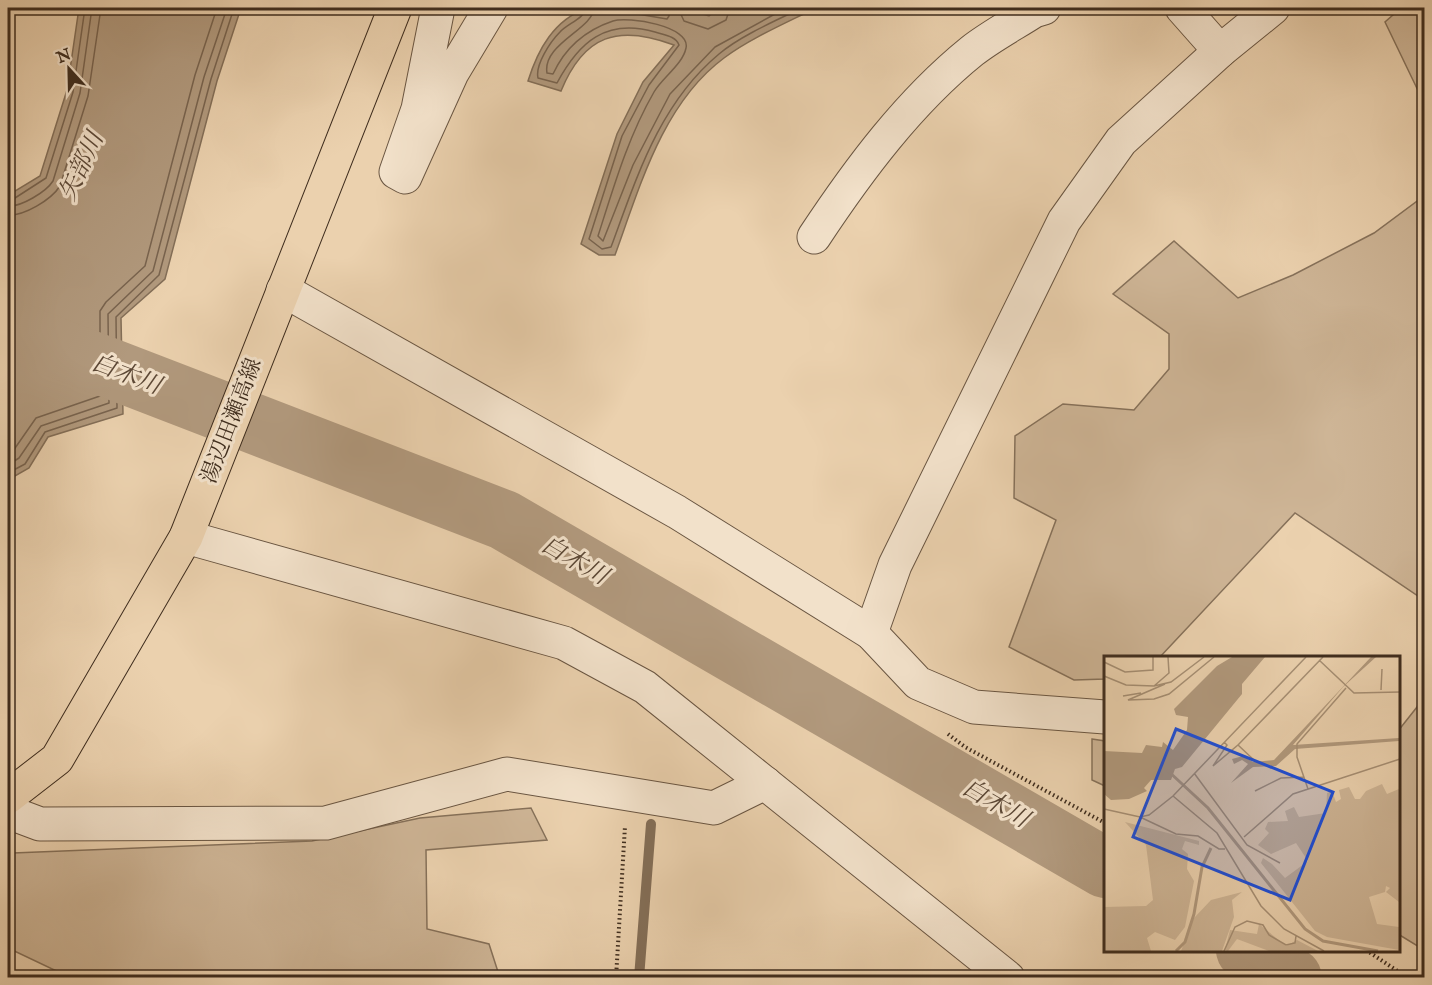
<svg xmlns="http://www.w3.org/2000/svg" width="1432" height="985" viewBox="0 0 1432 985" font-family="'IM FELL English','Noto Serif JP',serif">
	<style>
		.green { fill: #ceb596; stroke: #86715a; stroke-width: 1.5 }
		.water { fill: #b1997d; stroke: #836e57; stroke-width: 1.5 }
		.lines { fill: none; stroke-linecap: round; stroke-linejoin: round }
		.shore { stroke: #78634e; stroke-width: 1.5 }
		.stream { stroke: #836e57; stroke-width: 10 }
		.river { stroke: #b1997d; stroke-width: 60 }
		.minor-casing { stroke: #6a5642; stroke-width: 35 }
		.major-casing { stroke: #3f2d1e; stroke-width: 35 }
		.path { stroke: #3f2d1e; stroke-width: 4; stroke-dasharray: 1.5 3; stroke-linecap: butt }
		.minor { stroke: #f2e1ca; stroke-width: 33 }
		.major { stroke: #ebd1ae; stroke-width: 33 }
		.labels { text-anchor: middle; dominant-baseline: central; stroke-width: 6; stroke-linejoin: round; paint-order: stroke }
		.street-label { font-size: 22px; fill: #3f2d1e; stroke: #f2e1ca }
		.water-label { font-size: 24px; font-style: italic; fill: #5c4836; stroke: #f2e1ca }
		.inset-river { fill: none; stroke: #b1997d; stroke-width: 3 }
		.inset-road { fill: none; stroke: #a68f74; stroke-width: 1.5 }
		.view { fill: #1d4ed8; fill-opacity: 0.15; stroke: #1d4ed8; stroke-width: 3 }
		.inset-edge { fill: none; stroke: #3f2d1e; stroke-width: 3 }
	</style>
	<rect width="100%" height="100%" fill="#ebd1ae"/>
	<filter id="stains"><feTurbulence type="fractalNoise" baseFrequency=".00333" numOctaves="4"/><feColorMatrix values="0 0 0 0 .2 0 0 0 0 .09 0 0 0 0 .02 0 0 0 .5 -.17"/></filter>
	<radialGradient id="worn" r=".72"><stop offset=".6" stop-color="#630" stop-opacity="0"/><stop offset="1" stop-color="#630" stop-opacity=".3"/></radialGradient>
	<!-- green -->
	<g class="green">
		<path d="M1401 8H1424V103L1385 22Z"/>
		<path d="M1424 196V600L1295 513 1159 658H1105V679L1074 680 1009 647 1056 520 1014 498 1015 436 1063 404 1134 410 1169 369V334L1113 294 1174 241 1238 298 1293 275 1374 233Z"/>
		<path d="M1424 691V950L1398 934V731L1417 707Z"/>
		<path d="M1092 739 1105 741V786L1092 780Z"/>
		<path d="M531 808 547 840 426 850 427 929 489 944 500 978 69 977 8 948V855L13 853 312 841 420 818Z"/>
	</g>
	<!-- water -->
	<g class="water">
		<path d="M79 8H241L217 81 165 279 121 318 123 414 48 437 29 468 8 480V191L12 193 40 176 67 90Z"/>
		<path d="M587 8H683L709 16 720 8H816C786 23 751 38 724 58 663 103 640 186 615 255H599L581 244 617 134 643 82 674 45C618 24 584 35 561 91L528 81C538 49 554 20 587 8Z"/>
	</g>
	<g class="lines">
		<!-- shore -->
		<g class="shore">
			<path d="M586 8C585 18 567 24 560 32 550 42 535 65 538 78L557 83C579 42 606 18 655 32 664 35 676 36 679 45L649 85 622 136 589 239 602 249 611 247C637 177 659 104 719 54 740 36 777 20 802 8"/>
			<path d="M594 8C593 29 542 44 547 73L553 74C565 48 586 30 613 21 628 16 691 26 686 48 683 64 662 78 654 92 628 137 614 186 598 236L603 241 633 165 670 94 715 47 786 8"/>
			<path d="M603 8 606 14 620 11 667 19 669 16V8"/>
			<path d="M678 8 684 21 708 29 726 20 730 8"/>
			<path d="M8 198H15L46 178 73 92 85 8"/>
			<path d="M8 206C21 207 46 192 53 181L80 93 92 8"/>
			<path d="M8 215C24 216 51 200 60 186L88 96 101 8"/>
			<path d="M8 455 13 451 36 418 100 396V311L106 302 145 266 195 75 217 8"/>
			<path d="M8 465 19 458 41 426 109 403 108 314 153 271 204 77 227 8"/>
			<path d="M8 473 25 464 45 432 117 408 116 317 159 275 211 79 234 8"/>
		</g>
		<!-- stream -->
		<path class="stream" d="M639 978 651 824"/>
		<!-- river -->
		<g class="river">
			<path d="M8 329 504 520 1105 868"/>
			<path d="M1246 950 1292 978"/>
		</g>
		<defs>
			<g id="minor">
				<path d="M438 8 418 109 396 172 405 177 452 73 491 8"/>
				<path d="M1182 8 1220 51"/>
				<path d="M814 237C859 169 909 102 972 51 991 36 1014 24 1034 11L1044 8"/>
				<path d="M283 290 677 512 871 633 918 683 974 707 1105 717"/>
				<path d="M186 537 564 643 645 687 1008 978"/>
				<path d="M871 633 895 565 1064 221 1121 141 1220 51 1273 8"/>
				<path d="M8 812 40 824 326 823 507 774 714 808 765 783"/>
			</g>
			<path id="major" d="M8 797 57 759 186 537 395 8"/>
		</defs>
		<!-- minor casing -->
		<use href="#minor" class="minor-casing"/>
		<!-- major casing -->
		<use href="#major" class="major-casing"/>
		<!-- path -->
		<g class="path">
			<path d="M948 734 965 747 1105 823"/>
			<path d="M1366 950 1408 978"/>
			<path d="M616 978 625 826"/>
		</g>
		<!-- minor -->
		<use href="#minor" class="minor"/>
		<!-- major -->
		<use href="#major" class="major"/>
	</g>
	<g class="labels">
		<!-- street labels -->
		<g class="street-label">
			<text transform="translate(232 421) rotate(-69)">湯辺田瀬高線</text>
		</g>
		<!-- water labels -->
		<g class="water-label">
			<text transform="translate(82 167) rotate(-65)">矢部川</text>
			<text transform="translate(126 375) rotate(21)">白木川</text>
			<text transform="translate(574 561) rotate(30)">白木川</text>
			<text transform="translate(995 804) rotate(30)">白木川</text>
		</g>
	</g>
	<!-- overview -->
	<g transform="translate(1104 656)">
		<rect width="296" height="296" fill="#ebd1ae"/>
		<path d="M278 128 283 138 295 133V246L282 236 286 232 282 230 281 236 265 241 273 268 295 271V294L223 281 211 275 157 207 159 202 168 208 181 222 204 205 192 187 167 198 154 189 165 177 161 173 164 166 184 165 181 155 190 151 195 161 222 157 223 137 228 135 232 146 237 143 235 134 245 131 251 143H256L262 135ZM21 166 95 185V189L81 185 78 193 84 198 83 213 90 225 81 271 71 284 51 276 43 282 47 295H0V251L42 250 49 244 42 189ZM138 236 128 244 130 261 118 295H77L90 262 107 244ZM155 268 182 290 193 284 214 295H165L133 283 124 295 121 294 126 274 153 278Z" fill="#ceb596"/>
		<path d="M128 1H161L138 28V38L78 111 71 113 67 124H47L40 132 43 135 25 143 7 144 0 138V95L38 97 42 89 58 91 59 86 69 94 83 74 84 61 72 59 70 53 113 10ZM267 1H272L239 31 189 89 295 82V85L191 93 172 110 149 111 127 127 144 108 138 104 130 108 128 103 139 100 149 106 170 104Z" fill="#b1997d"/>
		<path class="inset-river" d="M63 114 104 152 201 273 219 285 274 295M72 295 81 286 90 258 98 211 107 192"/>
		<path class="inset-road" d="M215 4 250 37 296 36M0 6 21 16 49 14V1M0 20 22 29 50 30 67 26 100 1M61 28 24 44 50 43 65 38 110 1M50 30 65 17 64 1M277 34 278 13M19 40 37 37M120 86 123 89 109 110 134 89 151 105M134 89 219 1M90 117 143 189 176 207M204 133 193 101V88L242 32M151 135 177 122 200 121M69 140 113 177 157 250 180 273 220 295M0 153 36 161 45 159 69 140 202 1M36 161 72 178 94 180 115 193H121M140 181 189 138 296 103M120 295 131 271 143 265 159 269 165 279 182 289 191 287 192 280"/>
		<path class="view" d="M72 73 229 136 186 244 29 181Z"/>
		<rect width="296" height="296" class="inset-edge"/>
	</g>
	<!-- margin -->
	<rect width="1432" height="985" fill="none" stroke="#ebd1ae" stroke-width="30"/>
	<rect x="9" y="9" width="1414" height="967" fill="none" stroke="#3f2d1e" stroke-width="3"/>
	<rect x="15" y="15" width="1402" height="955" fill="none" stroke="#3f2d1e" stroke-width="1.5"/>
	<!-- north arrow -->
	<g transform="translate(69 69) rotate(338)" stroke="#f2e1ca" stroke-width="4.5" paint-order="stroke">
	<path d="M0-4.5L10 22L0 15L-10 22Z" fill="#3f2d1e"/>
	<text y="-9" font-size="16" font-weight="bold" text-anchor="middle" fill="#3f2d1e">N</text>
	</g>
	<rect width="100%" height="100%" filter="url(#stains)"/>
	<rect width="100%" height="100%" fill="url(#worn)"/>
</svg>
